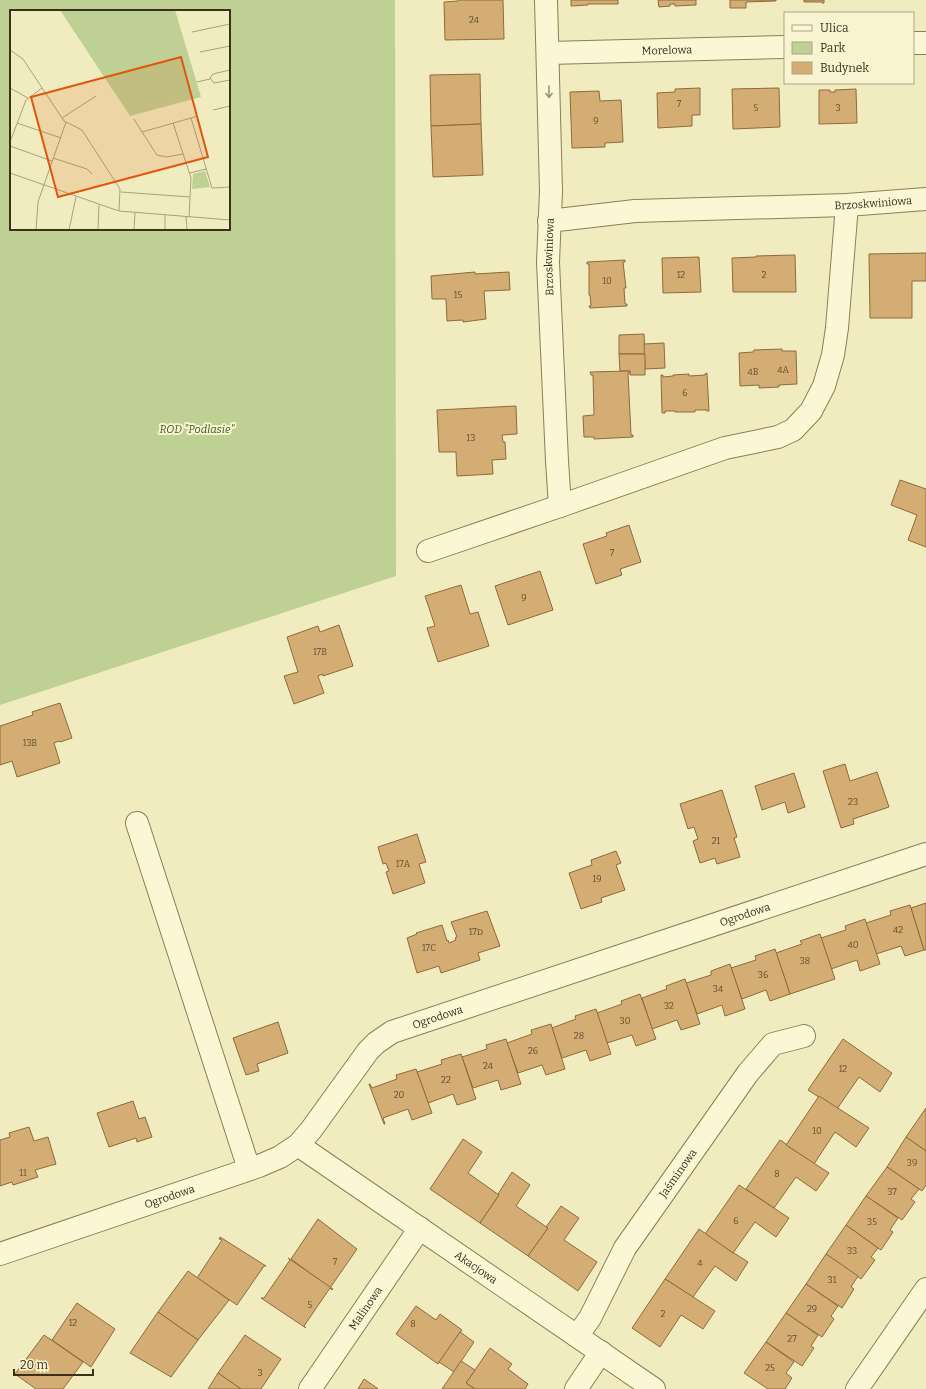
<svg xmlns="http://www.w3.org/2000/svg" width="926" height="1389" viewBox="0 0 926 1389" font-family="Bitter,serif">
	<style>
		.green { fill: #bed093; fill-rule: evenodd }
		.building { fill: #d3ad73; stroke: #8d6b3a }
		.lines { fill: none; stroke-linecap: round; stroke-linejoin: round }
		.minor-casing { stroke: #8c7d56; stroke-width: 24 }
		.minor { stroke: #fbf7d4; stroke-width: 22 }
		.oneway { stroke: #9a9478 }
		.labels { text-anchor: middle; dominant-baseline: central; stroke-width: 4; stroke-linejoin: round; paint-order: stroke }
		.number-label { font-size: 9px; fill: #604f32 }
		.street-label { font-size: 11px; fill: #3a301c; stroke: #f8f4d0 }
		.park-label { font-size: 11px; font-style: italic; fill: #405921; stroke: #f8f4d0 }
		.inset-road { fill: none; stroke: #a8a17e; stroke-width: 1 }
		.view { fill: #df570d; fill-opacity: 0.15; stroke: #df570d; stroke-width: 2 }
		.inset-edge { fill: none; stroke: #3a301c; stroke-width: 2 }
	</style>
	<rect width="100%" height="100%" fill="#f1ecc0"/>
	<!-- green -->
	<path class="green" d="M0 0H395L396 576 0 705ZM11 11H229V229H11Z"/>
	<!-- building -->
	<g class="building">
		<path d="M458 0H503L504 39 445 40 444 2 458 1Z"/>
		<path d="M571 0H618V4H588V5L571 6Z"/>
		<path d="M658 0H696V5L675 6V4H670V6L659 7Z"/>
		<path d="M730 0H776V1L746 2V8H730Z"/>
		<path d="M804 0H824V3H822V2H804Z"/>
		<path d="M480 74 481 124 431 126 430 75Z"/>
		<path d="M700 88V115H692V126L658 128 657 93 675 92V89Z"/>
		<path d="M779 88 780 127 733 129 732 89Z"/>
		<path d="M856 89 857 123 819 124V90H830V92H835V90Z"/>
		<path d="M599 91 600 101 621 100 623 142 605 143V147L572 148 570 92Z"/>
		<path d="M481 124 483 175 433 177 431 126Z"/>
		<path d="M926 253V281H912V318H870L869 254Z"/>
		<path d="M795 255 796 292H733L732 258 756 257V256Z"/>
		<path d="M699 257 701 292 663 293 662 258Z"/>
		<path d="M625 260V262H623L626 288H624L625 304H627V306L590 308 589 306H591L590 295H589V264H587V262Z"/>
		<path d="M475 272V274L509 272 510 290 484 291 486 319 463 322V320L447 321 446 299H432L431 276Z"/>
		<path d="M644 334 645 354H619V335Z"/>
		<path d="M664 343 665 368 645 369 644 344Z"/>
		<path d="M782 349V351H796L797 384 779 385V387L759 388V385L740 386 739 353 753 352 754 350Z"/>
		<path d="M619 354H645V375H630V371H620Z"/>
		<path d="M630 371V373H628L631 435H633V437L594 439V437H584L583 416 594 415 593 375H591L590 372Z"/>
		<path d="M707 373 709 411H707V410H695V412H675V411H665V413H662L661 375H663V377L673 376V375L689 374V376L705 375V374Z"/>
		<path d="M516 406 517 434 502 435 503 442H505L506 459 492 460 493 474 457 476 456 452H439L437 410Z"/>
		<path d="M900 480 926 489V547L908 540 917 515 891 505Z"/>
		<path d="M629 525 641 562 620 569 622 575 596 584 583 544 607 536 606 533Z"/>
		<path d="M540 571 553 610 508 625 495 586Z"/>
		<path d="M461 585 470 614 478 612 489 646 438 662 427 628 435 626 425 596Z"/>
		<path d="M339 625 353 666 323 676V674L318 676 324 693 294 704 284 676 298 672 287 637 318 626 320 632Z"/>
		<path d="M60 703 72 738 60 742 59 741 54 743 60 763 17 777 12 761 0 765V726L33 715 32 712Z"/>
		<path d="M845 764 850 781 877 772 889 807 853 819 854 824 841 828 823 771Z"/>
		<path d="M794 773 805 807 788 813 785 802 762 810 755 786Z"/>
		<path d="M722 790 737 837 734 838 740 857 717 864 715 858 700 863 693 841 698 839 694 827 688 829 680 804Z"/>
		<path d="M417 834 426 862 419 864 425 883 393 894 386 872 389 871 386 863 383 864 378 847Z"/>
		<path d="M616 851 621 863 616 865 625 890 601 898 602 902 581 909 569 873 592 865 591 860Z"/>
		<path d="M926 903V950H924L911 908Z"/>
		<path d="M910 905 924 950 905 956 901 946 876 954 866 923 891 915 890 911Z"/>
		<path d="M487 911 500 946 478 953 480 960 441 973 439 966 417 973 407 938 417 934 416 933 442 925 447 941 448 940 449 943 456 940 455 938 457 937 451 922Z"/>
		<path d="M865 919 880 964 860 971 857 960 831 969 821 938 846 930 845 926Z"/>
		<path d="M820 934 835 979 790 994 776 953 802 944 800 941Z"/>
		<path d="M775 949 790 994 770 1001 766 990 742 999 731 968 756 960 755 956Z"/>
		<path d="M730 964 745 1009 725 1016 722 1005 697 1014 686 983 711 975V971Z"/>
		<path d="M685 979 700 1024 681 1030 677 1020 652 1029 642 998 667 989 666 986Z"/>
		<path d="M640 994 656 1039 636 1046 632 1035 607 1043 597 1013 622 1004 621 1001Z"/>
		<path d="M596 1009 611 1054 590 1061 586 1050 562 1058 552 1028 576 1019 575 1016Z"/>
		<path d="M278 1022 288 1053 257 1064 259 1071 246 1075 233 1038Z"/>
		<path d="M551 1024 565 1069 546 1075 542 1065 518 1073 507 1043 532 1034 531 1030Z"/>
		<path d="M506 1039 521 1084 501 1090 498 1080 473 1088 462 1057 487 1049 486 1045Z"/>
		<path d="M843 1039 892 1073 880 1092 859 1077 837 1109 808 1090Z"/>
		<path d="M461 1054 476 1099 457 1105 453 1094 428 1103 417 1072 442 1064 441 1060Z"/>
		<path d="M416 1069 432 1113 412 1120 408 1109 383 1118 385 1124H384L369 1084H370L372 1088 397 1079 396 1075Z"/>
		<path d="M819 1096 869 1128 856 1147 835 1132 814 1164 786 1145Z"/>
		<path d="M133 1101 139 1119 145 1117 152 1137 137 1142 136 1138 109 1147 97 1113Z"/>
		<path d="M926 1108V1151L906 1137Z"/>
		<path d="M29 1127 34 1141 48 1137 56 1164 35 1170 38 1177 13 1185 12 1182 0 1186V1140L10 1137 9 1133Z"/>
		<path d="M906 1137 926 1151V1185L922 1191 887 1167Z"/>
		<path d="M463 1139 482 1152 468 1173 499 1195 480 1223 430 1189Z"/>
		<path d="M780 1140 786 1144V1145L829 1173 816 1191 796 1177 774 1208 746 1189Z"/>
		<path d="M887 1167 919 1189 911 1199 915 1202 902 1220 866 1196Z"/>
		<path d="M512 1172 530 1185 516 1206 548 1228 528 1256 480 1223 499 1195 498 1194Z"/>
		<path d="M739 1185 789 1218 776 1237 755 1222 733 1253 705 1234Z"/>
		<path d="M866 1196 898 1218 890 1230 893 1232 881 1250 846 1225Z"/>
		<path d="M561 1206 579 1218 564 1240 597 1262 578 1291 528 1256 548 1228 546 1227Z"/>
		<path d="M318 1219 357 1249 330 1288 291 1259Z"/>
		<path d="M846 1225 878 1248 871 1257 875 1260 861 1279 826 1254Z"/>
		<path d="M699 1229 733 1253H734L748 1262 736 1281 715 1266 693 1297 665 1279Z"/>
		<path d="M220 1237 266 1266H264L237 1305 197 1278 222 1240 219 1239Z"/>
		<path d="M826 1254 858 1276 851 1287 854 1289 842 1308 806 1284Z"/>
		<path d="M288 1258 333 1289 332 1290 330 1288 304 1326 306 1328 261 1298H264L290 1260Z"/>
		<path d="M188 1271 229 1300 198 1340 158 1312Z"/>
		<path d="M665 1279 715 1311 703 1329 681 1315 660 1347 632 1328Z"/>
		<path d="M806 1284 838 1306 831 1316 834 1319 822 1337 786 1313Z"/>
		<path d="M77 1303 115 1329 91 1367 52 1340Z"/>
		<path d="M416 1306 436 1320 440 1314 462 1330 438 1364 396 1334Z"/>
		<path d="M158 1312 198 1340 171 1377 130 1353Z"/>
		<path d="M786 1313 818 1335 811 1346 814 1348 802 1366 766 1342Z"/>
		<path d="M460 1332 474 1342 454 1372 439 1362Z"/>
		<path d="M44 1335 83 1362 63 1389H36L15 1374Z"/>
		<path d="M245 1335 281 1359 261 1389H241L218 1373Z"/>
		<path d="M766 1342 794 1362 786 1373 792 1378 785 1389H768L744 1373Z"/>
		<path d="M490 1348 512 1364 508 1369 528 1384 525 1389H475L466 1383Z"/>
		<path d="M461 1361 475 1370 466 1383 475 1389H442Z"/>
		<path d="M218 1373 241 1389H208Z"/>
		<path d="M364 1379 377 1388 378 1389H358Z"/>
	</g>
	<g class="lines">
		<defs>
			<g id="minor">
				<path d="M913 43H926"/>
				<path id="s1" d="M548 53 785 47"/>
				<path id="s2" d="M549 221 635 211 847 205 926 199"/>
				<path d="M560 506 725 448 778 437 793 430 811 411 824 386 833 355 837 328 847 205"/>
				<path id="s3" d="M428 551 560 506 557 461 548 262 551 191 546 0"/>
				<path d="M137 823 249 1169"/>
				<path id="s4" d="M298 1145 654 1389"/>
				<path id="s5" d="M0 1254 259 1166 280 1157 298 1145 311 1130 368 1051 376 1043 392 1032 926 854"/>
				<path id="s6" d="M577 1336 590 1318 625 1248 748 1073 773 1044 804 1036"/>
				<path id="s7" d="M310 1389 420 1228"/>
				<path d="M576 1389 601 1352"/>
				<path d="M857 1389 926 1289"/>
			</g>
		</defs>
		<!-- minor casing -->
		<use href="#minor" class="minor-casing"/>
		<!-- minor -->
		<use href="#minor" class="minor"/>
	</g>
	<!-- one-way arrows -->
	<defs><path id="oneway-shaft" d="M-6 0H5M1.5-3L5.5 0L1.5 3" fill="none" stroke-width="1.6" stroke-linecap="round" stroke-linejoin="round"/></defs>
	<use class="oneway" href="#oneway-shaft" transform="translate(549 92) rotate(89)"/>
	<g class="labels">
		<!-- number labels -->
		<g class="number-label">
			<text x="474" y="20">24</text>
			<text x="679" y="104">7</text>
			<text x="756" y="108">5</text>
			<text x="838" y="108">3</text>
			<text x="596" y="121">9</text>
			<text x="681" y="275">12</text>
			<text x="764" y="275">2</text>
			<text x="607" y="281">10</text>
			<text x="458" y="295">15</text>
			<text x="783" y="370">4A</text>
			<text x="753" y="372">4B</text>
			<text x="685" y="393">6</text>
			<text x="471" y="438">13</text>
			<text x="612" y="553">7</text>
			<text x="524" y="598">9</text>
			<text x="320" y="652">17B</text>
			<text x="30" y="743">13B</text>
			<text x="853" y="802">23</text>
			<text x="716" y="841">21</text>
			<text x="403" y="864">17A</text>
			<text x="597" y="879">19</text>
			<text x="898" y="930">42</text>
			<text x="476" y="932">17D</text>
			<text x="853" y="945">40</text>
			<text x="429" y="948">17C</text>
			<text x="805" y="961">38</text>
			<text x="763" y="975">36</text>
			<text x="718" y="989">34</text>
			<text x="669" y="1006">32</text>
			<text x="625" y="1021">30</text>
			<text x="579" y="1036">28</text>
			<text x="533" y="1051">26</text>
			<text x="488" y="1066">24</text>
			<text x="843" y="1069">12</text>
			<text x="446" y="1080">22</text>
			<text x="399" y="1095">20</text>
			<text x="817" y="1131">10</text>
			<text x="912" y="1163">39</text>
			<text x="23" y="1173">11</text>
			<text x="777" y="1174">8</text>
			<text x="892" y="1192">37</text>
			<text x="736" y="1221">6</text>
			<text x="872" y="1222">35</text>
			<text x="852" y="1251">33</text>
			<text x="335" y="1262">7</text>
			<text x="700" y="1263">4</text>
			<text x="832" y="1280">31</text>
			<text x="310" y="1305">5</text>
			<text x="812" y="1309">29</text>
			<text x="663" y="1314">2</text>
			<text x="73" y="1323">12</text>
			<text x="413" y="1324">8</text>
			<text x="792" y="1339">27</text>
			<text x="770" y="1368">25</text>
			<text x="260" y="1373">3</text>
		</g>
		<!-- street labels -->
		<g class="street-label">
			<text stroke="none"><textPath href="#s1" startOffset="119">Morelowa</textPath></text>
			<text stroke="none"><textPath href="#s2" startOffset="325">Brzoskwiniowa</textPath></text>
			<text stroke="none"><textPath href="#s3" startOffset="389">Brzoskwiniowa</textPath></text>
			<text stroke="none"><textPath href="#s5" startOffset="838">Ogrodowa</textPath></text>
			<text stroke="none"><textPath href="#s5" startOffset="514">Ogrodowa</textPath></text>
			<text stroke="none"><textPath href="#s6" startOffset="192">Jaśminowa</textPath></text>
			<text stroke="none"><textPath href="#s5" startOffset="179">Ogrodowa</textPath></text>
			<text stroke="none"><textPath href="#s4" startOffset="216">Akacjowa</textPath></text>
			<text stroke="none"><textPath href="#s7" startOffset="98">Malinowa</textPath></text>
		</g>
		<!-- park labels -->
		<g class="park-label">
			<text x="197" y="429">ROD "Podlasie"</text>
		</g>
	</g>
	<!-- overview -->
	<g transform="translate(10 10)">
		<rect width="220" height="220" fill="#f1ecc0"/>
		<path d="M50 0H165L191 87 120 106ZM195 161 200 177 182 179 183 164Z" fill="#bed093"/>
		<path class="inset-road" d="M182 22 220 14M0 40 13 49 54 111 72 120 110 179 109 201M190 42 220 36M220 60 203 64 200 68 204 73 220 70M187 72 200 69M0 78 18 88M203 100 220 96M52 108 86 86M181 108 202 178 220 177M124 109 132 122 188 106M7 113 51 128M163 113 181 168 179 207M132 122 147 145 157 147 173 144M0 132 16 90 32 78M0 136 42 151M43 148 77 159 82 164M0 163 109 201 220 210M180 163 196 159M111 182 180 187M176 206 177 220M26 220 28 192 56 112M59 220 66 187M88 220 89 195M124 220 125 202M155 220V205"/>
		<path class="view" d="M171 47 198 147 48 187 21 87Z"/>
		<rect width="220" height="220" class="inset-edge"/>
	</g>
	<!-- legend -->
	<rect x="784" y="12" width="130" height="72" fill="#f8f4d0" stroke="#aca688"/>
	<rect x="792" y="25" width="20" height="6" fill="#fbf7d4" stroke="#aca688"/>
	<text x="820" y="32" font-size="12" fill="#3a301c">Ulica</text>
	<rect x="792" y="42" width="20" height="12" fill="#bed093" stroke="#aca688"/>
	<text x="820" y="52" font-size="12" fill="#3a301c">Park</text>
	<rect x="792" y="62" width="20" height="12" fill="#d3ad73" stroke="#aca688"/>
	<text x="820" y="72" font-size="12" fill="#3a301c">Budynek</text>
	<!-- scale -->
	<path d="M14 1369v6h79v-6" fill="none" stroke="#3a301c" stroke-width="2"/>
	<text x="20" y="1369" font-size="12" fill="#3a301c" stroke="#f8f4d0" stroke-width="3" paint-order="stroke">20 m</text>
</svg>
